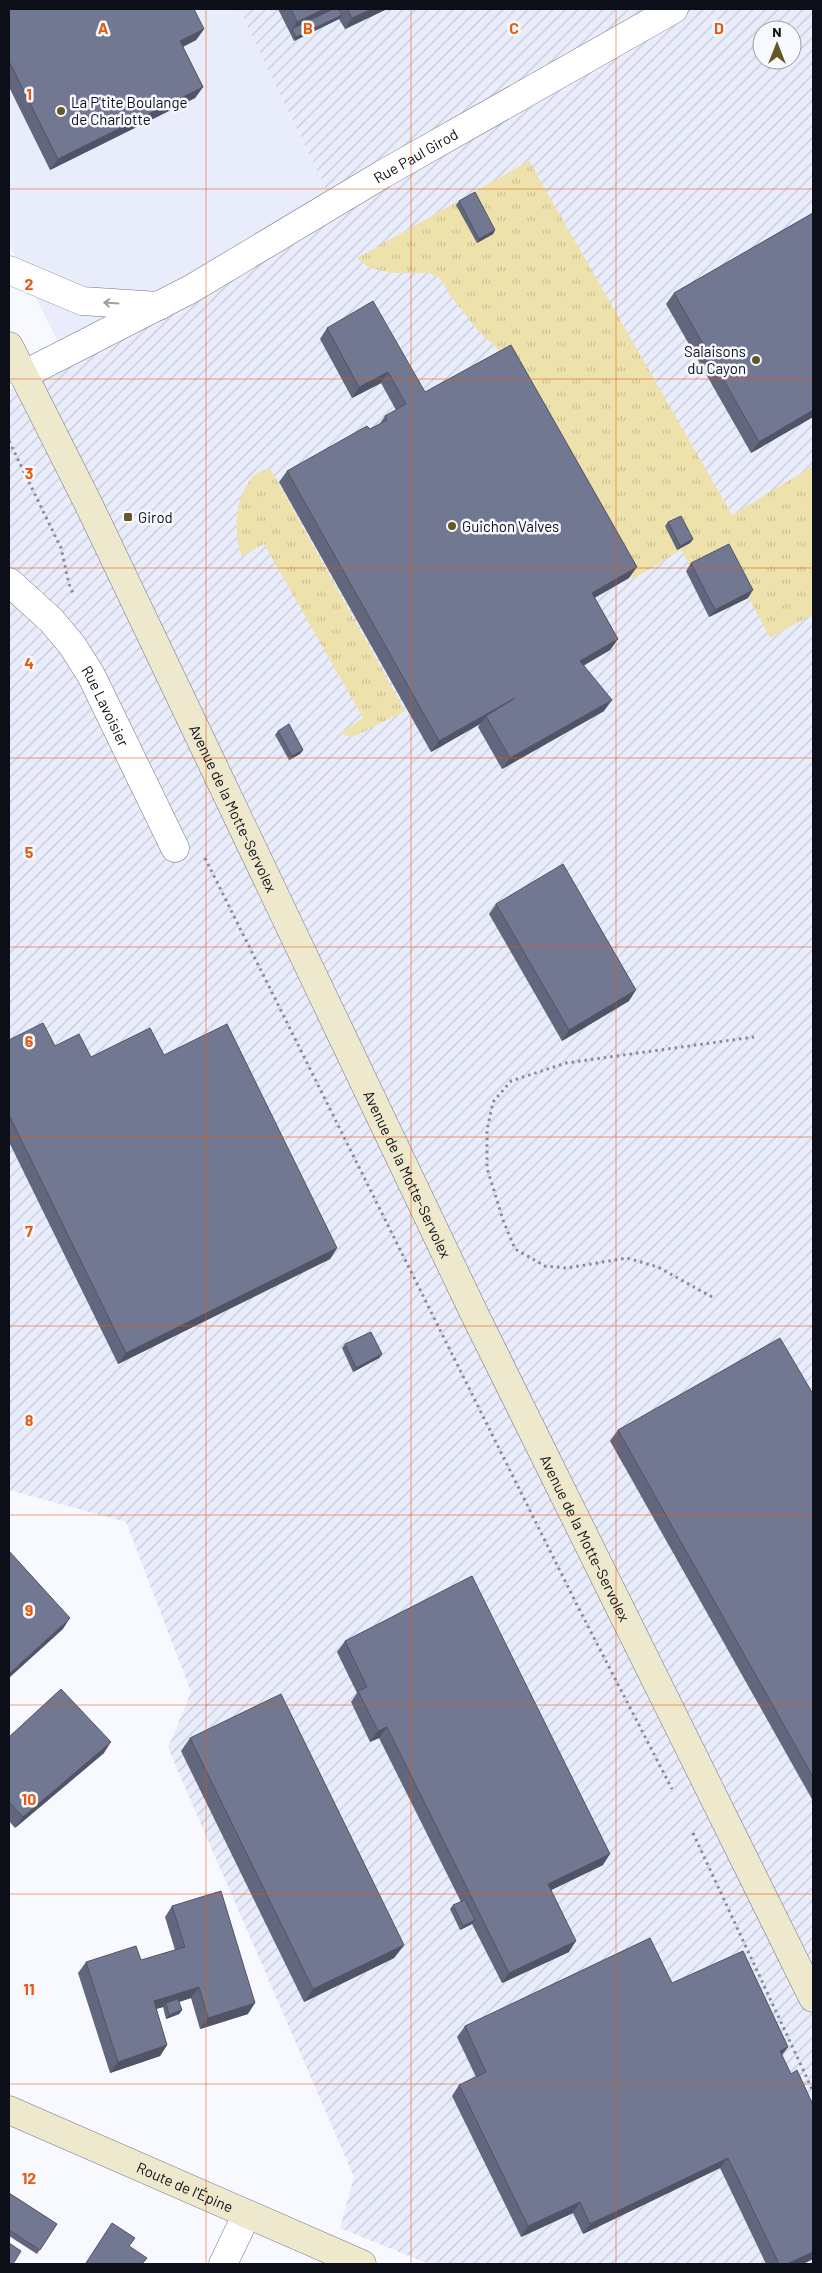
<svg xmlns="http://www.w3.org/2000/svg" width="822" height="2273" viewBox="0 0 822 2273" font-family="Barlow,sans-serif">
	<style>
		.built { fill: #e9ecfb }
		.industrial { fill: url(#industrial-furrows); fill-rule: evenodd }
		.grass { fill: url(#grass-tufts) }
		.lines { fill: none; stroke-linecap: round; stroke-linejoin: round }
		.street-casing { stroke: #70768f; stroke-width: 29 }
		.secondary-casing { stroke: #70768f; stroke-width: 29 }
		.path { stroke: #8a8c93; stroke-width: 3; stroke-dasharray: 2.5 4; stroke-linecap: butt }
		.street { stroke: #fff; stroke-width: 28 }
		.secondary { stroke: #eee8cd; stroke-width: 28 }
		.wall { fill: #62677d }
		.shaded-wall { fill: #505466 }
		.building { fill: #727891; stroke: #505466 }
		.oneway { stroke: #9e9fa3 }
		.grid { fill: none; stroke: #e8590c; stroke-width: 1; stroke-opacity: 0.55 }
		.poi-dot { fill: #645825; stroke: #f7f9ff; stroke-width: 2 }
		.labels { text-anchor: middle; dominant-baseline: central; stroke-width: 5; stroke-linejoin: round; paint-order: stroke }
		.poi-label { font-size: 15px; fill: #0d0f18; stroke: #f7f9ff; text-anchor: start }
		.street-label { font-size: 15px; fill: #0d0f18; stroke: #f7f9ff }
		.grid-label { font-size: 16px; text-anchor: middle; font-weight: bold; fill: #e8590c; stroke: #f7f9ff; stroke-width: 5; stroke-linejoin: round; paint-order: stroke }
	</style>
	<defs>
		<pattern id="industrial-furrows" width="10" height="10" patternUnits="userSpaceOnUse" patternTransform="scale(1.25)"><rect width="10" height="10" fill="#e9ecfb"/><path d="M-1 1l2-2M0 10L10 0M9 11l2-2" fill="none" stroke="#c7c9d6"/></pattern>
		<pattern id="grass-tufts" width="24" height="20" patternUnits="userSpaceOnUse" patternTransform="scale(1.25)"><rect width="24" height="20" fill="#eee2ac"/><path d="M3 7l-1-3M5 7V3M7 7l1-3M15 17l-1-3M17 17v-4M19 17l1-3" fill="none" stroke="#cbc193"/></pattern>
	</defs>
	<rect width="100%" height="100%" fill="#f7f9ff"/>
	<!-- built -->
	<path class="built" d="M9 9H239L336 210 66 358 9 244Z"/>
	<!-- industrial -->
	<path class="industrial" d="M239 9H813V2264H429L340 2228 354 2177 168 1748 191 1692 126 1522 9 1490V391L336 210ZM762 30H792V60H762Z"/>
	<!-- grass -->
	<g class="grass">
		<path d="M529 161 732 515 813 466V614L770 638 723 549 689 565 681 550 633 579 496 347 480 333 452 298 439 277 429 273H393L369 268 357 258Z"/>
		<path d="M270 468 405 711 353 737 339 734 363 718 264 544 242 556C232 533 235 492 256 474 259 471 266 470 270 468Z"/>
	</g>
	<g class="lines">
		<defs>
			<g id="street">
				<path d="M9 270 82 301 159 306"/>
				<path id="s1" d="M23 375 191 289 383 174 674 9"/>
				<path id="s2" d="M9 582 51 620 72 645 91 675 175 848"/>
				<path d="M223 2264 247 2214"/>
			</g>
			<g id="secondary">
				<path id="s3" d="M9 346 88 503 473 1311 813 1998"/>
				<path id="s4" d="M9 2110 362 2264"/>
			</g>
		</defs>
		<!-- street casing -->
		<use href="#street" class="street-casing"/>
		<!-- secondary casing -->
		<use href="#secondary" class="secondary-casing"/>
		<!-- path -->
		<g class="path">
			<path d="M9 441 61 548 69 584 74 596"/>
			<path d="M205 858 576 1603 672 1789"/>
			<path d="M712 1297 658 1267 627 1258 567 1268 545 1266 515 1249 503 1220 487 1168V1130L493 1102 511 1081 566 1063 754 1037"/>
			<path d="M693 1833 813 2091"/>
		</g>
		<!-- street -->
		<use href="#street" class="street"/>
		<!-- secondary -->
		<use href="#secondary" class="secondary"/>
	</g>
	<!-- wall -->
	<g class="wall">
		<path d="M9 9 204 29 196 40 183 47 203 87 195 98 50 170 9 87Z"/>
		<path d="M278 9H387L345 29 339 19 294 41Z"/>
		<path d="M459 201 495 230 493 234 477 243 456 205Z"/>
		<path d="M813 213V417L751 453 666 304 674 293Z"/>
		<path d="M327 328 425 392 629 578 594 598 618 639 610 650 583 666 604 711 502 769 478 727 480 724 431 752 279 482 287 471 379 425 385 416 396 410 381 383 352 398 320 339Z"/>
		<path d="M668 522 693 539 690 543 677 550 665 526Z"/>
		<path d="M691 563 748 598 709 617 686 571Z"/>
		<path d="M278 731 303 750 300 754 289 760 275 735Z"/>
		<path d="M496 904 629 1001 562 1041 489 914Z"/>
		<path d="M9 1040 55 1046 91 1057 164 1055 337 1248 330 1259 118 1364 9 1142Z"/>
		<path d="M345 1344 382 1354 379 1358 353 1372 342 1348Z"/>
		<path d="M813 1394V1801L610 1441 618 1430Z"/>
		<path d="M345 1641 603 1865 551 1890 569 1952 502 1983 472 1924 460 1930 450 1909 453 1905 461 1902 379 1738 370 1742 351 1702 357 1693 337 1652Z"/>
		<path d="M9 1737 104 1753 15 1828 9 1821Z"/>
		<path d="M190 1738 404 1945 394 1958 304 2002 181 1751Z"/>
		<path d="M172 1906 248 2014 200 2029 191 1998 179 2002 182 2010 179 2014 166 2019 163 2007 156 2009 167 2045 160 2056 110 2073 78 1973 86 1962 141 1960 175 1950 165 1917Z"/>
		<path d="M672 1983 788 2047 782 2055 813 2259 803 2264H766L720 2168 583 2234 573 2213 521 2237 452 2096 459 2085 476 2077 457 2037 465 2026Z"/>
		<path d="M9 2193 57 2224 37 2254 9 2236Z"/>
	</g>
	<!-- shaded-wall -->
	<g class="shaded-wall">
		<path d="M324 9H336L292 29 290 33 297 22Z"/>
		<path d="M372 9H387L345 29 352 18Z"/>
		<path d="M342 15 339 19 294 41 296 37Z"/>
		<path d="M204 29 196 40 172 52 180 41Z"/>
		<path d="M203 87 195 98 50 170 58 159Z"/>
		<path d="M495 230 493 234 477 243 479 239Z"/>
		<path d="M388 372 381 383 352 398 359 387Z"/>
		<path d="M813 410V417L751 453 759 442Z"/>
		<path d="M693 539 690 543 677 550 680 546Z"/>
		<path d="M637 567 629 578 584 604 592 593Z"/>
		<path d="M753 590 748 598 709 617 715 610Z"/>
		<path d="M618 639 610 650 572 672 580 661Z"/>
		<path d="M515 698 486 716 480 724 431 752 439 741Z"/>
		<path d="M612 700 604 711 502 769 510 758Z"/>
		<path d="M303 750 300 754 289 760 292 756Z"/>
		<path d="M636 990 629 1001 562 1041 569 1030Z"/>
		<path d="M337 1248 330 1259 118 1364 126 1353Z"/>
		<path d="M382 1354 379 1358 353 1372 356 1368Z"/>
		<path d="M70 1618 63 1629 9 1678V1675L10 1673Z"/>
		<path d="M387 1727 379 1738 370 1742 378 1731Z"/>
		<path d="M111 1742 104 1753 15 1828 23 1817Z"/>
		<path d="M610 1854 603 1865 541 1895 548 1884Z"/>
		<path d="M475 1920 472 1924 460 1930 463 1926Z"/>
		<path d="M576 1941 569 1952 502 1983 509 1973Z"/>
		<path d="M404 1945 394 1958 304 2002 313 1989Z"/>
		<path d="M199 1987 191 1998 166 2006V2003L163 2007 146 2012 154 2001Z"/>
		<path d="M255 2003 248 2014 200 2029 208 2018Z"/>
		<path d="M182 2010 179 2014 166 2019 169 2015Z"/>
		<path d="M167 2045 160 2056 110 2073 118 2062Z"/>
		<path d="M788 2047 780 2057V2051Z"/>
		<path d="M728 2158 720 2168 583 2234 590 2224Z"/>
		<path d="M580 2202 573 2213 521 2237 528 2226Z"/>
		<path d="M813 2252V2259L803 2264H787Z"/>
	</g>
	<!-- building -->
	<g class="building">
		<path d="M9 9H194L204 29 180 41 203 87 58 159 9 61Z"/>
		<path d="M291 9H324L297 22Z"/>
		<path d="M333 9H339L342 15 296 37 292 29Z"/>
		<path d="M347 9H372L352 18Z"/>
		<path d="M475 192 495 230 479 239 459 201Z"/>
		<path d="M813 213V410L759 442 674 293Z"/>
		<path d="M373 301 425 392 511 345 637 567 592 593 618 639 580 661 612 700 510 758 486 716 515 698 439 741 287 471 367 426 370 429 387 420 385 416 406 404 388 372 359 387 327 328Z"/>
		<path d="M681 516 693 539 680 546 668 522Z"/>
		<path d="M729 544 753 590 715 610 691 563Z"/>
		<path d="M289 724 303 750 292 756 278 731Z"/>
		<path d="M563 864 636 990 569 1030 496 904Z"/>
		<path d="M43 1023 55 1046 79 1034 91 1057 150 1028 164 1055 227 1024 337 1248 126 1353 9 1115V1040Z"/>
		<path d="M371 1332 382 1354 356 1368 345 1344Z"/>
		<path d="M780 1338 813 1394V1777L618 1430Z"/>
		<path d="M9 1551 70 1618 10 1673 9 1672Z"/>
		<path d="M472 1576 610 1854 548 1884 576 1941 509 1973 387 1727 378 1731 358 1691 367 1687 345 1641Z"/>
		<path d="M61 1689 111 1742 23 1817 9 1802V1737Z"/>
		<path d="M281 1694 404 1945 313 1989 190 1738Z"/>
		<path d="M221 1891 255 2003 208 2018 199 1987 154 2001 167 2045 118 2062 86 1962 136 1946 141 1960 185 1947 172 1906Z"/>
		<path d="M465 1900 475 1920 463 1926 453 1905Z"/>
		<path d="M650 1938 672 1983 743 1951 788 2047 780 2051 791 2074 797 2070 813 2105V2252L787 2264H779L728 2158 590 2224 580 2202 528 2226 459 2085 486 2072 465 2026Z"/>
		<path d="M178 1999 182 2010 169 2015 166 2003Z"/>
		<path d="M9 2193 57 2224 40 2250 9 2230Z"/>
		<path d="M112 2223 135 2238 129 2246 147 2258 142 2264H89L86 2263Z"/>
		<path d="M9 2243 21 2251 13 2264H9Z"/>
	</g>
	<!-- one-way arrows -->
	<defs><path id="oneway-shaft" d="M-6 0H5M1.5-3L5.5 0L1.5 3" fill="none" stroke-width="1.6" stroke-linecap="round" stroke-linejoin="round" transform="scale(1.25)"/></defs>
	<use class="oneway" href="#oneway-shaft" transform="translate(111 303) rotate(-176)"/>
	<!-- grid -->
	<path class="grid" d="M206 9V2264M411 9V2264M616 9V2264M9 189H813M9 379H813M9 568H813M9 758H813M9 947H813M9 1137H813M9 1326H813M9 1515H813M9 1705H813M9 1894H813M9 2084H813"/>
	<!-- markers -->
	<g class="poi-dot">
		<circle cx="61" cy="111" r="5"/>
		<circle cx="756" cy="360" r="5"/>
		<rect x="123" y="512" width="10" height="10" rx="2.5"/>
		<circle cx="452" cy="526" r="5"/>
	</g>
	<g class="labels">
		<!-- poi labels -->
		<g class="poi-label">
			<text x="71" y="102">La P'tite Boulange<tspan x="71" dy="17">de Charlotte</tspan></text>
			<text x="746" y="351" text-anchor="end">Salaisons<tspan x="746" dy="17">du Cayon</tspan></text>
			<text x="138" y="517">Girod</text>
			<text x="462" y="526">Guichon Valves</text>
		</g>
		<!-- street labels -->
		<g class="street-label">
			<text stroke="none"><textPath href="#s1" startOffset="450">Rue Paul Girod</textPath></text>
			<text stroke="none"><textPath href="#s2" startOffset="159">Rue Lavoisier</textPath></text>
			<text stroke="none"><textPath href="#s3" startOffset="514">Avenue de la Motte-Servolex</textPath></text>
			<text stroke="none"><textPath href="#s3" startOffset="919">Avenue de la Motte-Servolex</textPath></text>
			<text stroke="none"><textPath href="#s3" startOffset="1324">Avenue de la Motte-Servolex</textPath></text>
			<text stroke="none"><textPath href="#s4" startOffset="192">Route de l'Épine</textPath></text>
		</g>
	</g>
	<g class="grid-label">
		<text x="103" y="34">A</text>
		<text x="308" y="34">B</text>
		<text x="514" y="34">C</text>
		<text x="719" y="34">D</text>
		<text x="29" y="100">1</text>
		<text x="29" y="290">2</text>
		<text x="29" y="479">3</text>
		<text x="29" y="669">4</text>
		<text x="29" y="858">5</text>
		<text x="29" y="1047">6</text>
		<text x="29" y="1237">7</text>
		<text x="29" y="1426">8</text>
		<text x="29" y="1616">9</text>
		<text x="29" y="1805">10</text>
		<text x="29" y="1995">11</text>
		<text x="29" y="2184">12</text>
	</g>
	<!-- border -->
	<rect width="822" height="2273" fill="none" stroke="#0d0f18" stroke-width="20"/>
	<!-- north arrow -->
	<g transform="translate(777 45)"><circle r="24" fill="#f7f9ff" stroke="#999ba3"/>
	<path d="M0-4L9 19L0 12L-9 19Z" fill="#645825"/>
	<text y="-8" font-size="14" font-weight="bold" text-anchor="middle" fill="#0d0f18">N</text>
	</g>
</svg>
